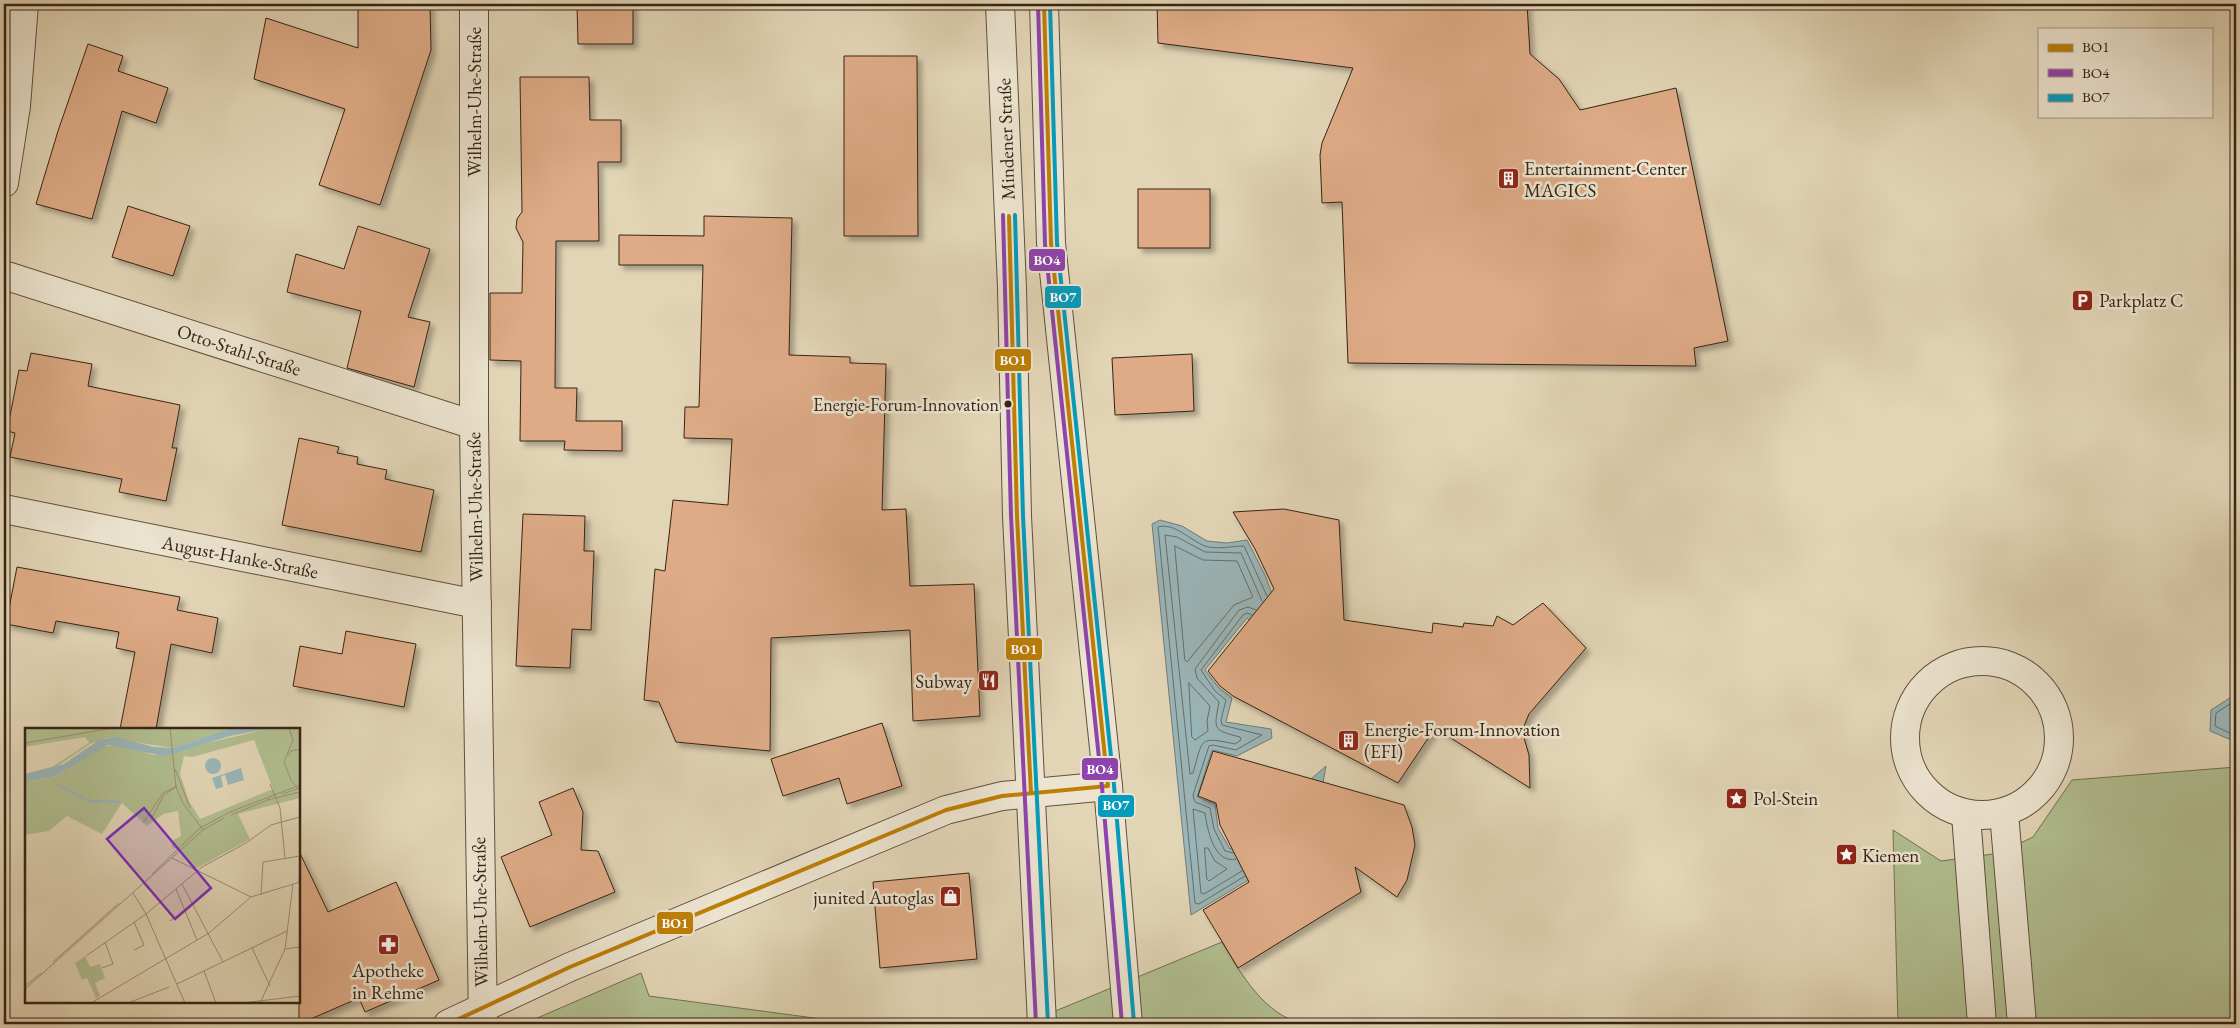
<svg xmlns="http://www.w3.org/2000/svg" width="2240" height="1028" viewBox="0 0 2240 1028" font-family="'EB Garamond',serif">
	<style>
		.green { fill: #b1be90; stroke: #747152 }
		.water { fill: #9ab6b9; stroke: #727c77 }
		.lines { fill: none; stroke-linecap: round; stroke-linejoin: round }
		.shore { stroke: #686d67; stroke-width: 1 }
		.building { fill: #deab86; stroke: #362415; filter: url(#shadow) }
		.street-casing { stroke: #61503d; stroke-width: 30 }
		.street { stroke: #ece4d0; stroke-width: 28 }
		.bus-1-casing { stroke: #ece4d0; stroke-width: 8 }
		.bus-2-casing { stroke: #ece4d0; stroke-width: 8 }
		.bus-3-casing { stroke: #ece4d0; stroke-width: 8 }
		.bus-1 { stroke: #bd7f06; stroke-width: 4 }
		.bus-2 { stroke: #8e44ad; stroke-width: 4 }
		.bus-3 { stroke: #059cbc; stroke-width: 4 }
		.bus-dot { fill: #362415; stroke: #ece4d0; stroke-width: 2 }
		.labels { text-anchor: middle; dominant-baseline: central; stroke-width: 5; stroke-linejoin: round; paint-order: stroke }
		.bus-label { font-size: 18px; fill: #362415; stroke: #ece4d0; text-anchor: end }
		.street-label { font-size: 19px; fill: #362415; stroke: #ece4d0 }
		.poi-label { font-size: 19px; fill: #362415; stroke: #ece4d0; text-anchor: start }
		.inset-river { fill: none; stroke: #9ab6b9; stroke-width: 2.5 }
		.inset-road { fill: none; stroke: #9d8e76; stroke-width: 1 }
		.view { fill: #7b2cbf; fill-opacity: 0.15; stroke: #7b2cbf; stroke-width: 2.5 }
		.inset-edge { fill: none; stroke: #362415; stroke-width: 2.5 }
		.line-badge { stroke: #ece4d0; stroke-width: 2 }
		.badge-label { font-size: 14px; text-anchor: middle; font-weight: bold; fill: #fff }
	</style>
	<defs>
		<filter id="shadow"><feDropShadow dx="4.5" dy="4.5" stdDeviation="2.5" flood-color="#0004"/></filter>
	</defs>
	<rect width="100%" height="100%" fill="#e2d5b6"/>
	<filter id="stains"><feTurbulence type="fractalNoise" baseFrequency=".004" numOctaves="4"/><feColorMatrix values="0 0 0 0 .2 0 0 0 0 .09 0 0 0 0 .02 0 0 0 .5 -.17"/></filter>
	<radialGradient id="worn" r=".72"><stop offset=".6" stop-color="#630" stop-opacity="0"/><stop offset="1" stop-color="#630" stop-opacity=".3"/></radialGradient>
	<!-- green -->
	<g class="green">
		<path d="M2236 767V1024H1898L1893 830 1941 861 2000 853 2033 837 2072 780Z"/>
		<path d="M1222 942C1242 975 1264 1015 1304 1024H1024Z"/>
		<path d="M641 973 649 996 859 1024H534L535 1019Z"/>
	</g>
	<!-- water -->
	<g class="water">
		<path d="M1160 520 1182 526 1207 541 1227 543 1247 540 1265 575 1295 654 1247 618 1205 670 1219 688 1232 698 1226 722 1271 729 1272 738 1237 756 1212 750 1197 797 1215 804 1218 828 1230 849 1326 766 1305 881 1283 859 1191 915 1152 524Z"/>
		<path d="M2236 694V742L2210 731 2211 710Z"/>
	</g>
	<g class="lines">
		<!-- shore -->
		<g class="shore">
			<path d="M1175 546 1203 560 1237 561 1253 597 1234 605 1187 662 1185 660Z"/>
			<path d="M1256 610 1248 607 1239 610 1195 669 1197 678 1219 702C1214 729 1212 730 1240 737L1241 740 1235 744C1198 736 1203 739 1193 773L1190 774 1165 535 1177 537 1205 552 1241 553 1262 601"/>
			<path d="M1189 683 1210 706 1207 721 1208 731 1195 740 1192 737Z"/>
			<path d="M2236 700 2216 713 2215 726 2236 736"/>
			<path d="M1205 848H1208L1215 861 1227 869 1209 881 1207 879Z"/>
			<path d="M1233 853 1225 851 1214 829 1210 808 1195 802 1193 795 1209 746 1213 745 1236 750 1262 735 1222 725 1221 720 1226 700 1215 691 1201 670 1243 615 1247 613 1252 615"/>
			<path d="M1236 859C1214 865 1207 828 1205 813L1193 809 1201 893 1204 894 1242 871"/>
			<path d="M1245 876 1199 904 1195 903 1158 527C1174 522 1191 541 1205 546 1217 550 1232 546 1244 546L1267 596"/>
		</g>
	</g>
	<!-- building -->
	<g class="building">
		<path d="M358 4H430L431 50 380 205 319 185 345 109 254 79 266 18 358 48Z"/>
		<path d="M577 4H633V44H578Z"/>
		<path d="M1157 4H1527L1530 54 1559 79 1580 110 1676 88 1728 341 1694 348 1696 366 1348 363 1342 202 1322 203 1320 155 1322 143 1353 68 1158 43Z"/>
		<path d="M88 44 123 56 118 71 168 88 156 123 122 111 92 219 36 204 58 131Z"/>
		<path d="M844 56H917L918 236H844Z"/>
		<path d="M520 77H589L590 120H621V162H598L599 241H556L555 388H577L576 421H622V451L564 450 565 441H520L521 361 490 360V293H522L523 242 516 228 517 219 522 212Z"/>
		<rect x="1138" y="189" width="72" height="59"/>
		<path d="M128 206 190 226 173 276 112 257Z"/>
		<path d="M704 216 792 218 789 355 850 357V363L886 364 882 510 906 509 910 586 974 584 980 716 913 721 910 630 771 638 770 751 676 742 659 702 644 700 655 569 665 571 673 500 728 505 732 439 684 438 685 407H699L703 265H619V235L704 236Z"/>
		<path d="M358 226 430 249 408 317 430 322 414 387 347 368 361 311 287 292 296 254 344 269Z"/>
		<path d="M31 353 92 364 88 386 180 405 172 448H177L166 501 119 492 122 479 10 457 15 433 7 431 19 370 27 371Z"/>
		<path d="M1192 354 1194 411 1115 415 1112 358Z"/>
		<path d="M299 438 339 447 337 453 358 457 357 464 387 470 385 479 434 490 421 552 282 525Z"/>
		<path d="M1284 509 1339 520 1344 620 1432 633 1433 623 1463 627 1464 623 1493 626 1497 616 1513 625 1543 603 1586 648 1529 714 1522 731 1529 755 1530 788 1435 728 1398 783 1233 696 1220 686 1208 671 1274 589 1255 549 1233 512Z"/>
		<path d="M523 514 585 516 584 551H594L591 630 572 629 570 668 516 666Z"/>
		<path d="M17 567 180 597 177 610 218 618 212 653 171 644 156 729H120L135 652 116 648 119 632 56 621 53 633 6 624Z"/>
		<path d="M346 631 416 644 404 707 293 686 300 646 342 654Z"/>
		<path d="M882 723 902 786 847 804 839 778 783 796 771 759Z"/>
		<path d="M1213 751 1404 805 1412 827 1415 845 1407 880 1397 897 1355 867 1361 892 1238 968 1203 910 1249 882 1220 825 1216 803 1198 796Z"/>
		<path d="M573 788 583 812 581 850 598 851 615 892 530 927 501 857 552 835 539 802Z"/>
		<path d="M299 851 328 912 396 882 439 980 365 1012 359 998 299 1024Z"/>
		<path d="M969 873 977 959 880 968 873 882Z"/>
	</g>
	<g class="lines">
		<defs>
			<g id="street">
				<path d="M474 4V425L483 1024"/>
				<path d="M1000 4 1012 288 1017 516 1042 1024"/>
				<path d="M1044 4 1051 243 1108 786 1128 1024"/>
				<path d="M4 183 16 106 24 4"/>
				<path d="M4 275 474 425"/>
				<path d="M4 509 477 604"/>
				<circle cx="1982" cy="738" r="77"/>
				<path d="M2004 813 2022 1024"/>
				<path d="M1966 815 1982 1024"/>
				<path d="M448 1024 570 967 946 810 1002 796 1108 786"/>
			</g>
		</defs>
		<!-- street casing -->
		<use href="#street" class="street-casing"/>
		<!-- street -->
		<use href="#street" class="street"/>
		<defs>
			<g id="bus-1">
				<path d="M1009 216 1017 516 1031 793"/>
				<path d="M448 1024 570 967 946 810 1002 796 1108 786 1051 243 1044 4"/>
			</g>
			<g id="bus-2">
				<path d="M1038 4 1045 244 1102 787 1122 1024"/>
				<path d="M1003 215 1011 516 1036 1024"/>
			</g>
			<g id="bus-3">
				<path d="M1050 4 1057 243 1114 785 1134 1023"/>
				<path d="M1015 215 1023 516 1048 1024"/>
			</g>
		</defs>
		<!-- bus-1 casing -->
		<use href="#bus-1" class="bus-1-casing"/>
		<!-- bus-2 casing -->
		<use href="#bus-2" class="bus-2-casing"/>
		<!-- bus-3 casing -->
		<use href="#bus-3" class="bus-3-casing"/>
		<!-- bus-1 -->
		<use href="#bus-1" class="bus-1"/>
		<!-- bus-2 -->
		<use href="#bus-2" class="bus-2"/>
		<!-- bus-3 -->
		<use href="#bus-3" class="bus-3"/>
	</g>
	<!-- icons -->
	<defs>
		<symbol id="building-square" viewBox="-11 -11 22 22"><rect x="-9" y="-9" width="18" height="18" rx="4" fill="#8f2418" stroke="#ece4d0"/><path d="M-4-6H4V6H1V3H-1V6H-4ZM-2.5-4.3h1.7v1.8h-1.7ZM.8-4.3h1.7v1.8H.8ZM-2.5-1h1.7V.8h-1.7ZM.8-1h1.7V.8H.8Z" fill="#fff"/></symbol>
		<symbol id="parking-square" viewBox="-11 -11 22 22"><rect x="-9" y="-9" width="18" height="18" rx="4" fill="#8f2418" stroke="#ece4d0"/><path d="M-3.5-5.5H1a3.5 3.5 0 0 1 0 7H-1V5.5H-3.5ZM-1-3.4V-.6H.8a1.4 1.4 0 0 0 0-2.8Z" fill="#fff"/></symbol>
		<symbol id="restaurant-square" viewBox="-11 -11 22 22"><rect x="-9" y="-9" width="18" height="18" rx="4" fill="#8f2418" stroke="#ece4d0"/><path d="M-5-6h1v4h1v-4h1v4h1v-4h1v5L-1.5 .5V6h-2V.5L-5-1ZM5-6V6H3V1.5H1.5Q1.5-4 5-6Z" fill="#fff"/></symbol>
		<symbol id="sight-square" viewBox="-11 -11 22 22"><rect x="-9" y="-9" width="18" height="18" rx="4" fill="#8f2418" stroke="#ece4d0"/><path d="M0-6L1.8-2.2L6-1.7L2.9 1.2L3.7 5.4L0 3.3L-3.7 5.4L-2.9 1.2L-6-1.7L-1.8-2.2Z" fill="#fff"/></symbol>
		<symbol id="shop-square" viewBox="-11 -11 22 22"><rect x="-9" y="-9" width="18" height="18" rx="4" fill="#8f2418" stroke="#ece4d0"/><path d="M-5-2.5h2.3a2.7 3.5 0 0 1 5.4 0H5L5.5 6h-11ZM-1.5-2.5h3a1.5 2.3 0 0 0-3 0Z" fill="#fff"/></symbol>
		<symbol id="pharmacy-square" viewBox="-11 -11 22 22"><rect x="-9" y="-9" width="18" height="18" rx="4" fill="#8f2418" stroke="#ece4d0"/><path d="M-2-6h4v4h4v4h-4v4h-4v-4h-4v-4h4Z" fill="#fff"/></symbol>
	</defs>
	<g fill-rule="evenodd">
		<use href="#building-square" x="1496" y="166" width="25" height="25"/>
		<use href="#parking-square" x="2070" y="288" width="25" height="25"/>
		<use href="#restaurant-square" x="976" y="668" width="25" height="25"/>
		<use href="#building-square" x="1336" y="728" width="25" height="25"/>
		<use href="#sight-square" x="1724" y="786" width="25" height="25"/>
		<use href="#sight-square" x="1834" y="842" width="25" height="25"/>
		<use href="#shop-square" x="938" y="884" width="25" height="25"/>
		<use href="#pharmacy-square" x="376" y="932" width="25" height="25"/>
	</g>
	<!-- markers -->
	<circle class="bus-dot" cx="1008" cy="404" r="4.5"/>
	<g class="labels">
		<!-- bus labels -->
		<g class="bus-label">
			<text x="999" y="404">Energie-Forum-Innovation</text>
		</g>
		<!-- street labels -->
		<g class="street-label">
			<text transform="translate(474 102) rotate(-90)">Wilhelm-Uhe-Straße</text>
			<text transform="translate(1006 139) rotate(-92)">Mindener Straße</text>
			<text transform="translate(239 350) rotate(18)">Otto-Stahl-Straße</text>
			<text transform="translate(475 507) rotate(-91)">Wilhelm-Uhe-Straße</text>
			<text transform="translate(240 557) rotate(11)">August-Hanke-Straße</text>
			<text transform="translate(480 912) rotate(-91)">Wilhelm-Uhe-Straße</text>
		</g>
		<!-- poi labels -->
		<g class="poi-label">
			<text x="1524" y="168">Entertainment-Center<tspan x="1524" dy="22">MAGICS</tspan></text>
			<text x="2099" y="300">Parkplatz C</text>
			<text x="972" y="681" text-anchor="end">Subway</text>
			<text x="1364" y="729">Energie-Forum-Innovation<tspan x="1364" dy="22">(EFI)</tspan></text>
			<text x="1753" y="798">Pol-Stein</text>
			<text x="1862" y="855">Kiemen</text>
			<text x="934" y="897" text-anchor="end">junited Autoglas</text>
			<text x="388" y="970" text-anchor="middle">Apotheke<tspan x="388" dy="22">in Rehme</tspan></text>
		</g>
	</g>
	<!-- overview -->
	<g transform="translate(25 728)">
		<rect width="275" height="275" fill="#e2d5b6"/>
		<path d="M9 0H206L149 20 82 10 65 16 28 41 0 46 27 39 64 15 60 9 0 19V2ZM247 0H275V70L213 86 225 111 170 141 157 124 147 119V113L156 108 153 83 138 86 122 98 97 75 77 106 42 88 24 103 0 107V54L30 49 77 19 96 17 129 27ZM229 12 248 61 175 91 164 73 155 46 159 28 167 29ZM60 228 65 239 75 236 80 250 70 255 75 268 71 270 62 250 57 252 50 235Z" fill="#b1be90" fill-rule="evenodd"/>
		<path d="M206 0H247L205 8 140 28 83 17 29 49 0 54V46L39 36 74 12 91 9 129 19 149 20ZM180 38a8 8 0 1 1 16 0a8 8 0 1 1-16 0ZM216 40 219 52 203 57 200 47 196 48 198 59 191 61 187 50Z" fill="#9ab6b9"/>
		<path class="inset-river" d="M33 57 64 73 95 74"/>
		<path class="inset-road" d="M145 0 151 59 158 75 178 102M264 0 268 12 259 34 266 52 273 61M0 15 88 0M263 28 266 23 275 21M150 41 165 80M245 56 255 80 260 130M257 66 275 60M242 72 275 64M206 87 245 71M127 89 139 67 151 59M118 95 138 65 152 58M175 100 205 84 275 57M178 102 199 90M147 130 226 169M127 146 175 100M274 155 275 136M157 156 198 234M151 161 172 212M108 165 121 186 160 275M236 167 238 134 275 128M145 193 159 183M109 194 119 217 109 222M227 220 245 258M260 221 275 219M61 228 121 186 177 139 221 115 246 97 275 89M28 234 94 175M77 240 88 236 80 214M179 243 191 275M152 256 262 203M0 258 16 245M0 261 178 102M66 275 184 205 226 169 275 154M103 275 144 259M218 275 275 268M235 275 260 221 268 156"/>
		<path class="view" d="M119 80 186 160 150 191 82 111Z"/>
		<rect width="275" height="275" class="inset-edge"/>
	</g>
	<g class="line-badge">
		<rect x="1028" y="248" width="38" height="24" rx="5" fill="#8e44ad"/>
		<rect x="1044" y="285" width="38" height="24" rx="5" fill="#059cbc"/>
		<rect x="994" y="348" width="38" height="24" rx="5" fill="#bd7f06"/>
		<rect x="1005" y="637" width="38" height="24" rx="5" fill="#bd7f06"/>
		<rect x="1081" y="757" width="38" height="24" rx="5" fill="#8e44ad"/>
		<rect x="1097" y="794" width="38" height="24" rx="5" fill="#059cbc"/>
		<rect x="656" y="911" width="38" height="24" rx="5" fill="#bd7f06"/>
	</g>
	<g class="badge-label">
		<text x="1047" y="265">BO4</text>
		<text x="1063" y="302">BO7</text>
		<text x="1013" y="365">BO1</text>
		<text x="1024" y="654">BO1</text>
		<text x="1100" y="774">BO4</text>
		<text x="1116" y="810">BO7</text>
		<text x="675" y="928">BO1</text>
	</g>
	<!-- margin -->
	<rect width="2240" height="1028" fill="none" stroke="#e2d5b6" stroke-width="20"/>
	<rect x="5" y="5" width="2230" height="1018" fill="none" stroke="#362415" stroke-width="2.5"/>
	<rect x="10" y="10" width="2220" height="1008" fill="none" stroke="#362415"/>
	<!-- legend -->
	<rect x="2038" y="28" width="175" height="90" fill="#ece4d0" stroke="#a39785"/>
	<rect x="2048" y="44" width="25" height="8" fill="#bd7f06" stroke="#a39785"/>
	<text x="2082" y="52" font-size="15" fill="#362415">BO1</text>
	<rect x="2048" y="69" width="25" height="8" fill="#8e44ad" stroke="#a39785"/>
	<text x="2082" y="78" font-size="15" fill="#362415">BO4</text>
	<rect x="2048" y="94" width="25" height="8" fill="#059cbc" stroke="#a39785"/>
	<text x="2082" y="102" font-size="15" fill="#362415">BO7</text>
	<rect width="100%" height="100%" filter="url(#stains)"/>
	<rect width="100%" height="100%" fill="url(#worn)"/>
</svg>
